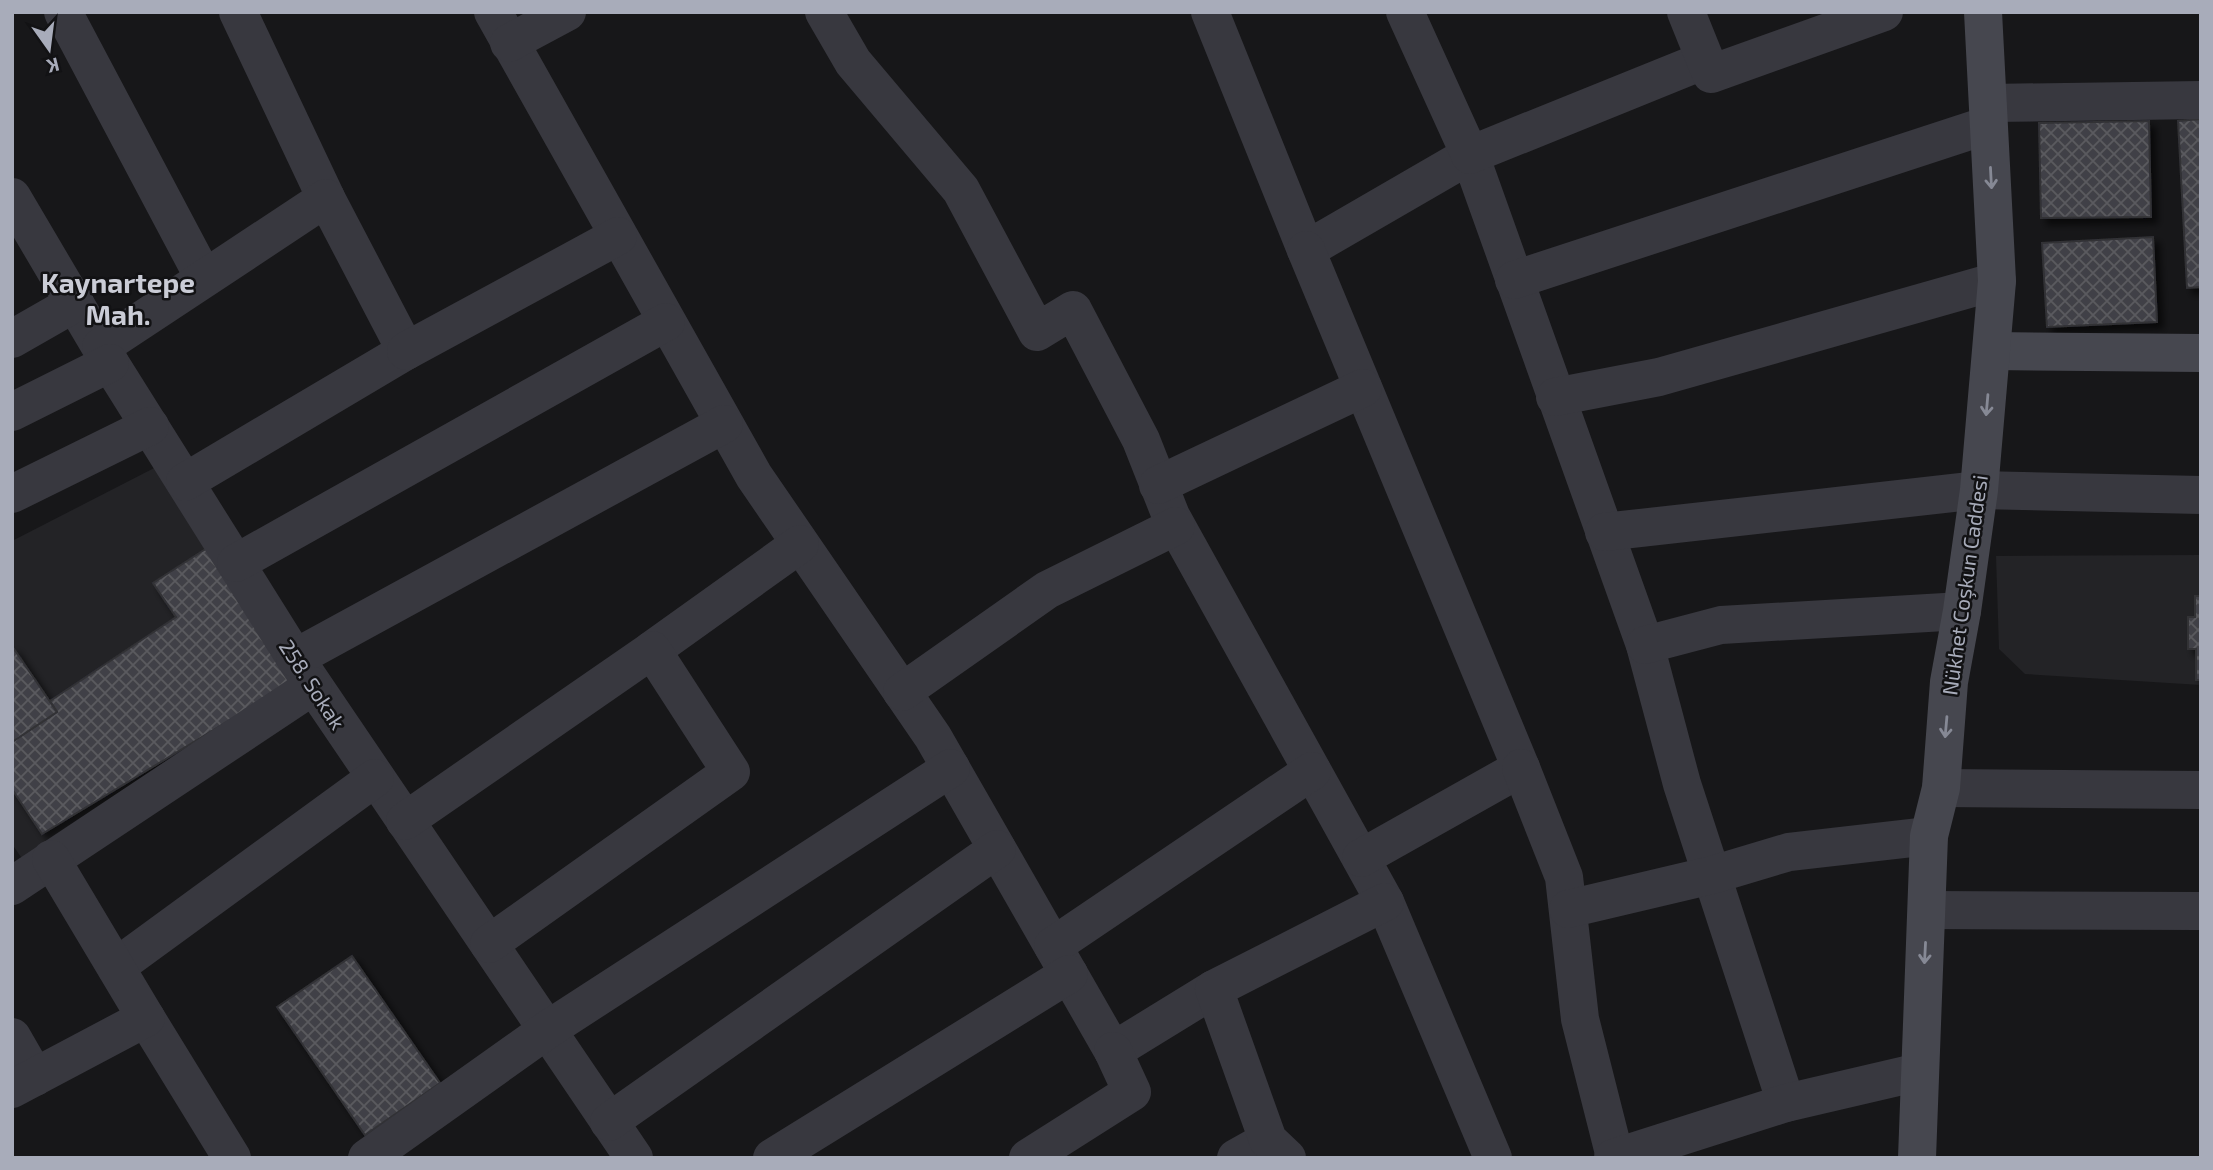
<svg xmlns="http://www.w3.org/2000/svg" width="2213" height="1170" viewBox="0 0 2213 1170" font-family="'Exo 2',sans-serif">
	<style>
		.built { fill: #232326 }
		.building { fill: url(#building-cross-hatch); stroke: #313136; stroke-width: 2; filter: url(#shadow) }
		.lines { fill: none; stroke-linecap: round; stroke-linejoin: round }
		.street { stroke: #38383f; stroke-width: 38 }
		.secondary { stroke: #46474f; stroke-width: 38 }
		.oneway { stroke: #868995 }
		.labels { text-anchor: middle; dominant-baseline: central; stroke-width: 5; stroke-linejoin: round; paint-order: stroke }
		.street-label { font-size: 21px; fill: #a8acba; stroke: #121214 }
		.district-label { font-size: 28px; font-weight: bold; fill: #caccd6; stroke: #121214 }
	</style>
	<defs>
		<pattern id="building-cross-hatch" width="8" height="8" patternUnits="userSpaceOnUse" patternTransform="scale(1.75)"><rect width="8" height="8" fill="#414146"/><path d="M0 0l8 8M0 8l8-8" fill="none" stroke="#5a5a5f"/></pattern>
		<filter id="shadow"><feDropShadow dx="6" dy="6" stdDeviation="3.5" flood-color="#0009"/></filter>
	</defs>
	<rect width="100%" height="100%" fill="#171719"/>
	<!-- built -->
	<g class="built">
		<path d="M162 464 304 684 23 860 12 844V541Z"/>
		<path d="M2201 555V685L2025 674 1999 649 1996 556Z"/>
	</g>
	<!-- building -->
	<g class="building">
		<path d="M2201 119V287L2187 288 2178 121Z"/>
		<path d="M2149 121 2151 217 2041 218 2039 123Z"/>
		<path d="M2153 237 2157 322 2047 327 2042 243Z"/>
		<path d="M207 548 296 680 42 834 12 789V742L57 712 50 701 176 617 153 583Z"/>
		<path d="M2195 596H2201V680H2196V649H2188V617H2195Z"/>
		<path d="M12 646 57 712 12 742Z"/>
		<path d="M352 956 440 1083 365 1135 277 1007Z"/>
	</g>
	<g class="lines">
		<!-- street -->
		<g class="street">
			<path d="M63 12 204 278"/>
			<path d="M238 12 326 198"/>
			<path d="M493 12 754 476 933 737 1113 1051 1214 989"/>
			<path d="M824 12 853 62 961 190 1037 332 1073 310 1141 440 1171 516 1385 902 1493 1158"/>
			<path d="M1210 12 1306 250 1470 155 1645 645 1682 784 1786 1103"/>
			<path d="M1405 12 1470 155 1705 60"/>
			<path d="M1686 12 1711 74 1884 12"/>
			<path d="M509 43 567 12"/>
			<path d="M1990 103 2201 100"/>
			<path d="M12 197 110 363 295 658 634 1158"/>
			<path d="M1306 250 1521 768 1361 858"/>
			<path d="M1514 280 1988 125"/>
			<path d="M12 339 75 303"/>
			<path d="M101 347 326 198 406 351 185 482"/>
			<path d="M406 351 618 236"/>
			<path d="M1555 397 1659 377 1997 281"/>
			<path d="M12 412 110 363"/>
			<path d="M1158 485 1363 388"/>
			<path d="M12 494 150 426"/>
			<path d="M1604 532 1979 490 2201 495"/>
			<path d="M236 563 666 322"/>
			<path d="M1645 645 1721 625 1962 611"/>
			<path d="M652 650 800 544"/>
			<path d="M295 658 724 424"/>
			<path d="M902 692 1047 590 1176 526"/>
			<path d="M1521 768 1564 877 1580 1019 1615 1157"/>
			<path d="M1941 788 2201 790"/>
			<path d="M405 821 652 650 731 772 489 944"/>
			<path d="M12 886 313 686"/>
			<path d="M1568 909 1712 875 1789 852 1929 836"/>
			<path d="M1927 910 2201 911"/>
			<path d="M1053 946 1312 771"/>
			<path d="M116 967 375 778"/>
			<path d="M146 1018 232 1158"/>
			<path d="M12 1037 35 1077"/>
			<path d="M12 1089 146 1018 51 859"/>
			<path d="M609 1122 997 849"/>
			<path d="M367 1158 547 1030 951 768"/>
			<path d="M772 1158 1069 974"/>
			<path d="M1028 1158 1132 1092 1113 1051"/>
			<path d="M1236 1158 1268 1140"/>
			<path d="M1287 1158 1268 1140 1214 989 1385 902"/>
			<path d="M1613 1158 1786 1103 1919 1072"/>
		</g>
		<!-- secondary -->
		<g class="secondary">
			<path d="M1992 351 2201 353"/>
			<path d="M1917 1158 1929 836 1941 788 1949 682 1962 611 1979 490 1997 281 1983 12"/>
		</g>
	</g>
	<!-- one-way arrows -->
	<defs><path id="oneway-shaft" d="M-6 0H5M1.5-3L5.5 0L1.5 3" fill="none" stroke-width="1.6" stroke-linecap="round" stroke-linejoin="round" transform="scale(1.75)"/></defs>
	<g class="oneway">
		<use href="#oneway-shaft" transform="translate(1991 178) rotate(87)"/>
		<use href="#oneway-shaft" transform="translate(1987 405) rotate(95)"/>
		<use href="#oneway-shaft" transform="translate(1946 727) rotate(95)"/>
		<use href="#oneway-shaft" transform="translate(1925 953) rotate(93)"/>
	</g>
	<g class="labels">
		<!-- street labels -->
		<g class="street-label">
			<text transform="translate(1964 585) rotate(-82)">Nükhet Coşkun Caddesi</text>
			<text transform="translate(313 684) rotate(57)">258. Sokak</text>
		</g>
		<!-- district labels -->
		<g class="district-label">
			<text x="118" y="282">Kaynartepe<tspan x="118" dy="32">Mah.</tspan></text>
		</g>
	</g>
	<!-- border -->
	<rect width="2213" height="1170" fill="none" stroke="#a8acba" stroke-width="28"/>
	<!-- north arrow -->
	<g transform="translate(49 49) rotate(166)" stroke="#121214" stroke-width="5" paint-order="stroke">
	<path d="M0-5L12 26L0 18L-12 26Z" fill="#a8acba"/>
	<text y="-10" font-size="19" font-weight="bold" text-anchor="middle" fill="#a8acba">K</text>
	</g>
</svg>
